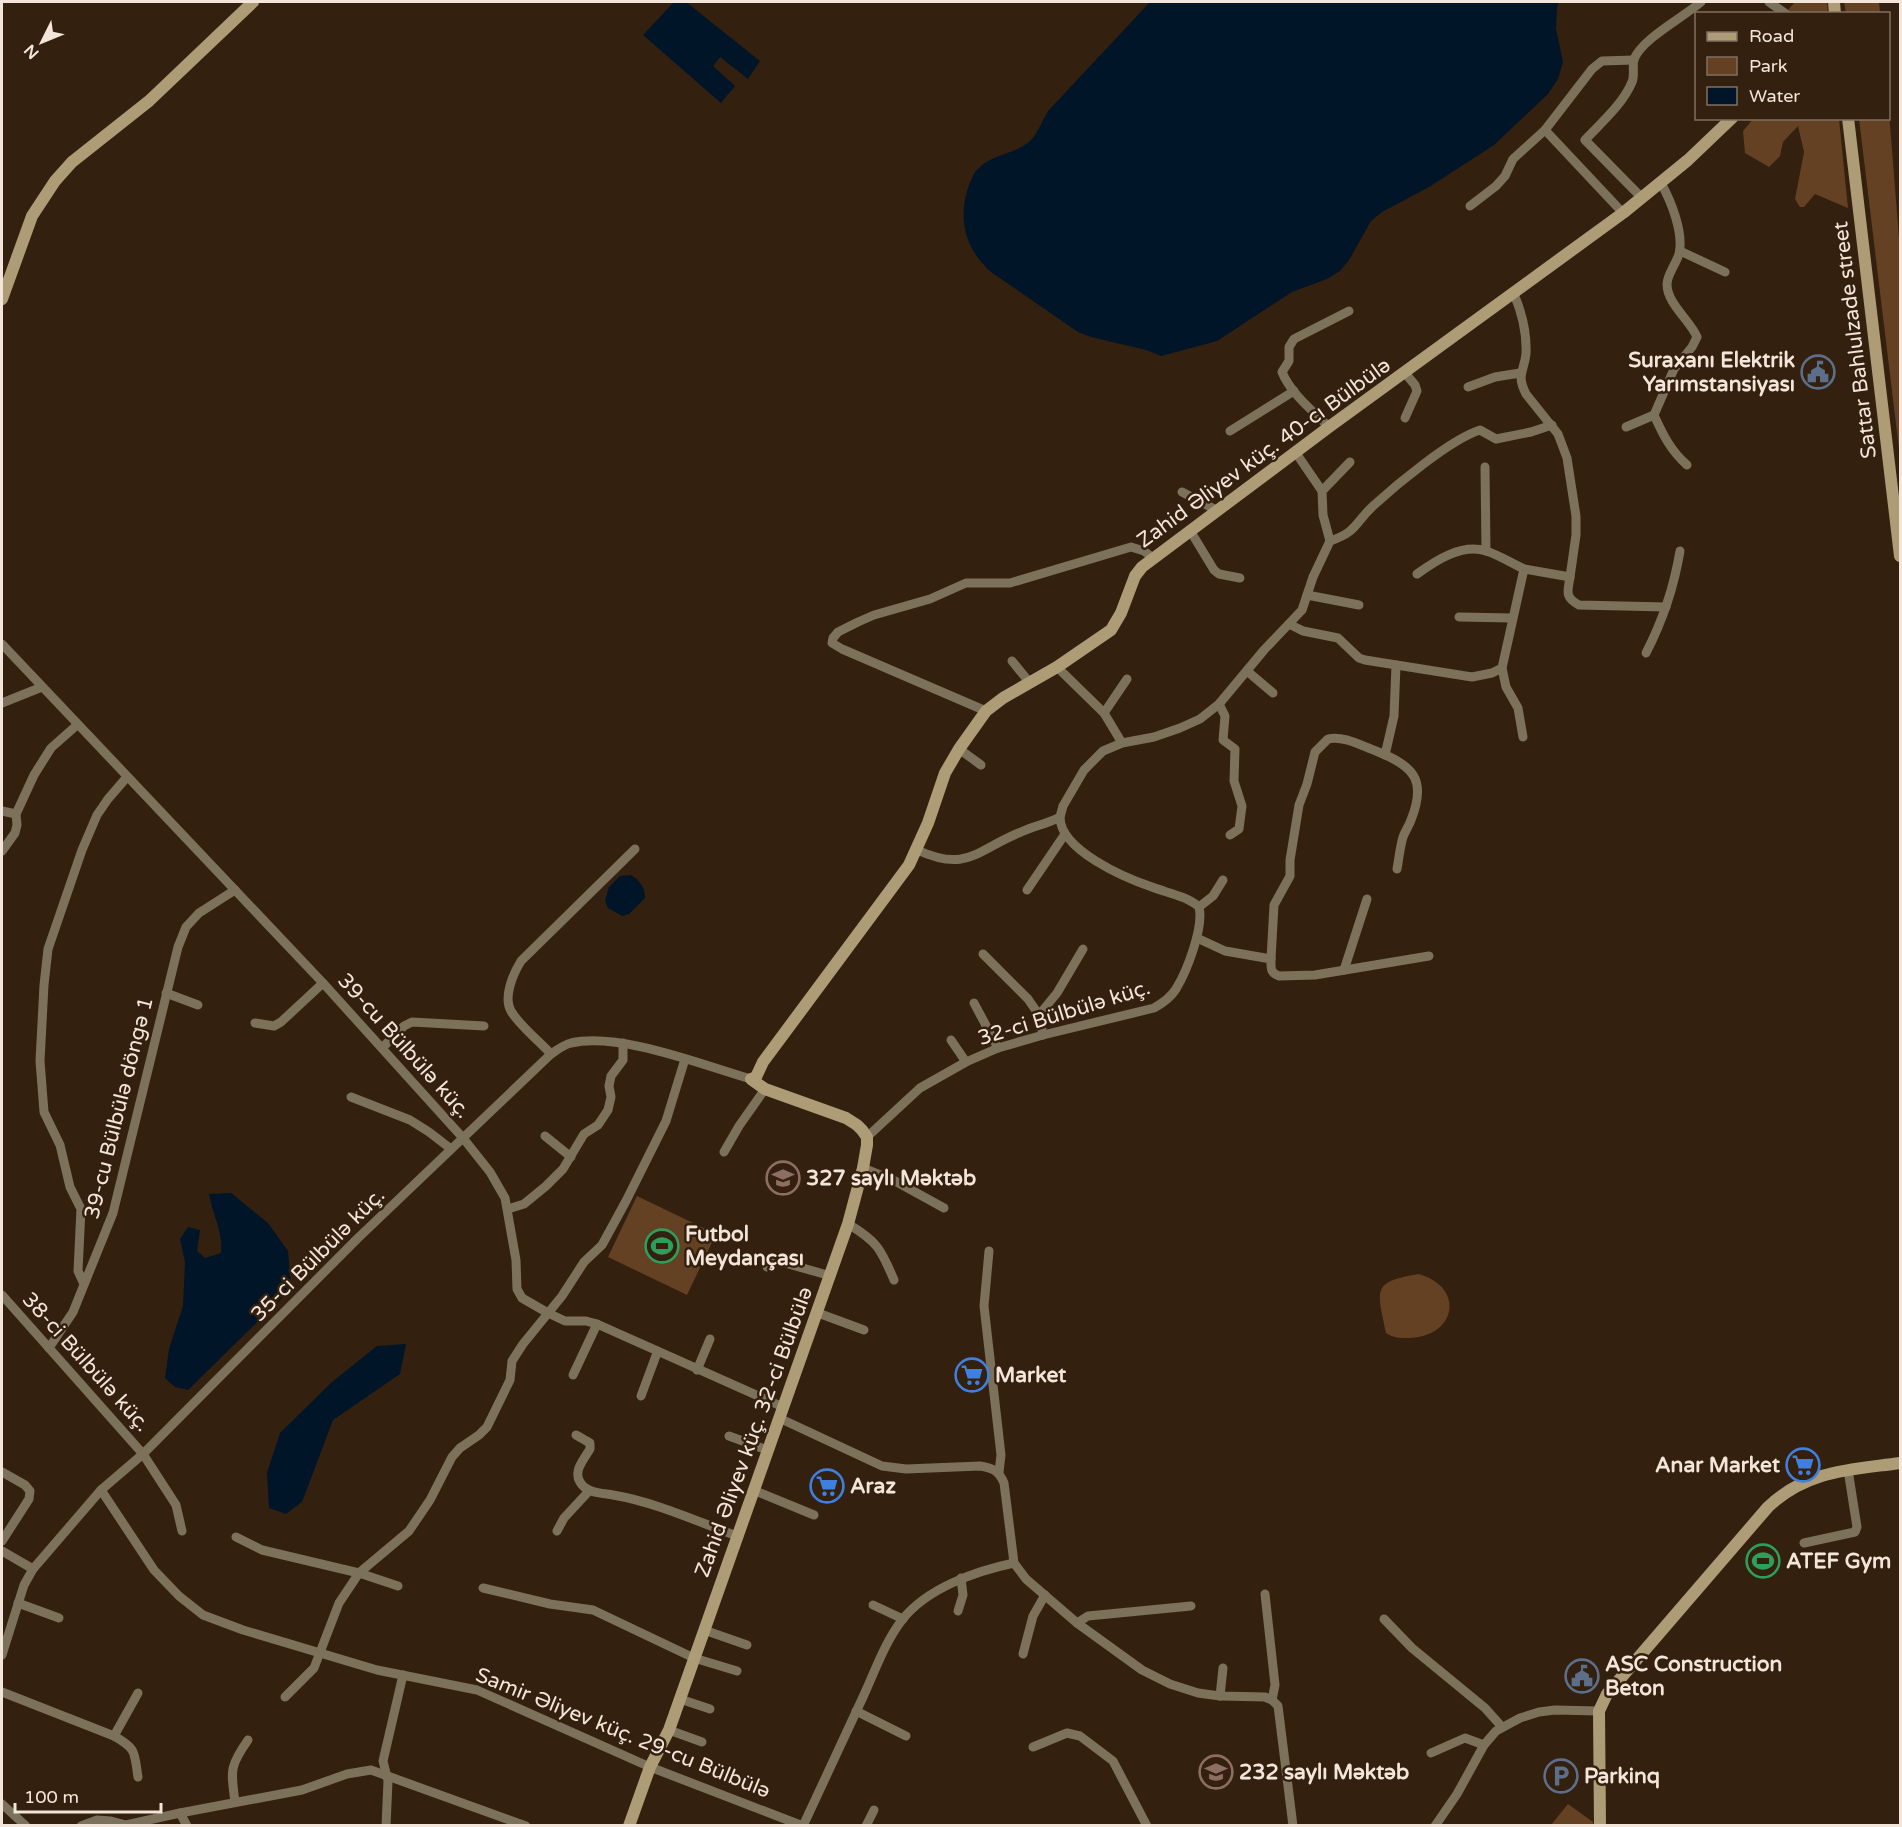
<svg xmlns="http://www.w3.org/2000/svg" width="1902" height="1827" viewBox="0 0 1902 1827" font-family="'Varela Round',sans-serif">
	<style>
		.green { fill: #634122 }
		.water { fill: #001527 }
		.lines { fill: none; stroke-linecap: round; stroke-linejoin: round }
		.street { stroke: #7c715a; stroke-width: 9 }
		.secondary { stroke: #ae9c77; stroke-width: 12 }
		.labels { text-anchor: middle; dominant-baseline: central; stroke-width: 5; stroke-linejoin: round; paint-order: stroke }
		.street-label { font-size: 21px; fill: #f3e5da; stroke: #34200e }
		.poi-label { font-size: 21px; font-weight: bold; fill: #f3e5da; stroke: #34200e; text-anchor: start }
	</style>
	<rect width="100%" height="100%" fill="#34200e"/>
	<!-- green -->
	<g class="green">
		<path d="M1795 2H1827L1828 13H1792L1788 10Z"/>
		<path d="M1844 2H1879L1880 13H1846Z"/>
		<path d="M1889 112 1900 251V457L1859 119 1888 118Z"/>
		<path d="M1753 119H1839L1848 208 1815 194 1804 207H1800L1795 199 1804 152 1798 126 1783 142 1780 156 1769 167 1745 153 1743 131Z"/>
		<path d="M637 1196 716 1234 687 1295 608 1257Z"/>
		<path d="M1419 1274C1466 1288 1456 1337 1409 1338 1399 1338 1394 1338 1386 1333 1378 1290 1370 1282 1419 1274Z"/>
		<path d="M1568 1804 1593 1822V1825H1551Z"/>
	</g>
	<!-- water -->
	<g class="water">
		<path d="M674 2H686L760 61 748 79 720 57 713 66 735 86 721 103 643 35Z"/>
		<path d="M1150 2H1559L1557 7 1556 29 1563 62 1558 79 1548 94 1494 145 1429 187 1382 212 1371 221 1349 260 1340 271 1327 279 1292 292 1217 341 1161 356 1146 350 1091 337 1078 332 991 272C965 249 957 218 969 185 972 179 973 173 978 169 991 154 1016 154 1030 141 1039 132 1042 120 1049 110Z"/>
		<path d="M631 875C640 881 645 887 645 898L629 914 622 916 608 908 605 901 609 887 620 876Z"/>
		<path d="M231 1193 268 1223 288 1251 291 1289 188 1390 175 1387 165 1378 169 1349 183 1306 185 1262 180 1239 188 1227 200 1230 197 1251 205 1258 221 1253C223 1230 213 1217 209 1194Z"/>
		<path d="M406 1344 400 1374 333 1420 302 1502 286 1514 269 1508 267 1473 280 1433 332 1382 377 1346Z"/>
	</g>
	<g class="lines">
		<!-- street -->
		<g class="street">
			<path d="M1769 2 1786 14"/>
			<path d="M1545 130 1623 213"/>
			<path d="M1661 183C1671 201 1684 233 1679 254 1676 264 1667 275 1667 284 1667 304 1690 320 1697 337L1692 347 1674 369 1654 415C1663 435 1671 451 1687 465"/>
			<path d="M1642 198 1585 140C1601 123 1623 104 1632 82 1635 75 1632 66 1634 59 1643 38 1684 17 1701 2"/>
			<path d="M1470 206 1496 186 1505 176 1513 159 1545 130 1592 69 1602 61 1634 60"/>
			<path d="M1680 251 1725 272"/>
			<path d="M1405 373 1415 385 1417 391 1405 418"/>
			<path d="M1468 387 1495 377 1520 373"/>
			<path d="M1329 427C1313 411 1291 394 1282 372L1289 361V347L1294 339 1349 311"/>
			<path d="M1626 427 1654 415"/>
			<path d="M1230 431 1294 391"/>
			<path d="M1485 467 1486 551"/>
			<path d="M1322 491 1350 462"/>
			<path d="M1182 492 1218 511"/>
			<path d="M1191 532 1214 570 1219 574 1240 578"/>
			<path d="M1330 541C1357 532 1354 524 1373 506 1396 485 1451 439 1480 430L1496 439 1531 432 1552 425"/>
			<path d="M1417 574C1435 561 1462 543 1486 551 1499 555 1511 563 1524 569"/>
			<path d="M1570 577C1568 591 1564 597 1579 605L1666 607"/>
			<path d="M1307 595 1359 605"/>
			<path d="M1459 617 1512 618"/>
			<path d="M1289 624 1303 631 1338 638 1359 658 1365 660 1472 677 1492 673 1502 668 1524 569 1570 577 1576 535V516L1567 458 1558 434 1526 394C1516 374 1524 372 1526 354 1527 333 1522 313 1514 294"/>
			<path d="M2 644 323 983 463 1138 490 1172 505 1198 516 1260 517 1289 522 1298 548 1313 565 1321H586L597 1324 783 1407"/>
			<path d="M1646 653C1663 620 1674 587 1680 551"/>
			<path d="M1012 661 1030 683"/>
			<path d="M1057 667 1104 713 1122 743"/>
			<path d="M1502 668 1506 687 1518 708 1523 737"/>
			<path d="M1247 671 1273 693"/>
			<path d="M2 703 42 687"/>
			<path d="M1219 704 1225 716 1223 740 1235 749 1234 781 1242 806 1239 829 1230 835"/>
			<path d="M986 711 842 649 832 643 833 638 838 632 858 622 874 615 930 599 966 583H1010L1131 547 1144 551 1154 559"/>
			<path d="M1104 713 1127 679"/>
			<path d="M959 749 981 765"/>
			<path d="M1385 755 1394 716 1396 665"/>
			<path d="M2 811 16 814"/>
			<path d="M917 850C968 873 976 850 1021 832 1034 826 1047 824 1060 817L1063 806 1084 770 1103 751 1122 743 1154 737 1180 728 1200 719 1219 704 1264 650 1302 610 1313 577 1330 541 1323 515 1322 491 1296 453"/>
			<path d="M2 851 15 833 17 825 16 814 34 775 51 748 77 725"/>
			<path d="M1027 890 1065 834"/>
			<path d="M1199 907 1213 896 1223 880"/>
			<path d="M1197 938 1225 951 1271 959C1271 968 1270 973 1279 976L1315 975 1429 956"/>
			<path d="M983 954 1028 999 1039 1015 1043 1035"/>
			<path d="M1271 959 1274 905 1290 876V860L1299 805 1307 784 1315 752 1328 739C1343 735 1362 746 1376 751 1414 766 1427 780 1411 820 1409 826 1405 831 1403 837 1400 847 1399 858 1397 869"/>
			<path d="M1344 970 1367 899"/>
			<path d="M166 993 198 1005"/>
			<path d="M974 1003 998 1048"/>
			<path d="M1039 1015 1057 993 1083 949"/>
			<path d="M255 1023 274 1026 281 1022 323 983"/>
			<path d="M951 1040 966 1062"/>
			<path d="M382 1048 404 1026 412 1022 484 1026"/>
			<path d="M551 1054C541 1043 518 1024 511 1011 503 997 513 974 521 961L635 849"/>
			<path d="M351 1097 410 1120 429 1132 451 1149"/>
			<path d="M545 1136 571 1157"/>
			<path d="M867 1137 920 1088 966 1062 998 1048 1043 1035 1154 1008C1163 1003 1171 997 1176 989 1187 971 1204 927 1199 907 1187 896 1167 893 1152 887 1125 878 1060 850 1060 817"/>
			<path d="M724 1152 739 1126 765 1089"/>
			<path d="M863 1168 895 1181 944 1208"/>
			<path d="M508 1209 524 1204 546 1186 563 1169 584 1134 598 1125 608 1110 611 1097 609 1086 611 1076 623 1060V1043"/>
			<path d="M848 1224C877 1241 881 1249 894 1280"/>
			<path d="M989 1251 984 1306 1001 1455 999 1472"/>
			<path d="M767 1267 772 1263 778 1261 831 1276"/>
			<path d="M84 1284 78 1271 81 1209 70 1187 60 1145 44 1112 40 1061 44 985 48 949 82 850 97 815 108 799 127 777"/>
			<path d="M2 1295 143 1454 176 1505 182 1531"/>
			<path d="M818 1313 864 1330"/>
			<path d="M49 1348 73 1312 113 1213 178 947 186 927 199 913 235 890"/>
			<path d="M697 1370 710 1339"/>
			<path d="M573 1375 597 1324"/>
			<path d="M641 1396 657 1353"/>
			<path d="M779 1418 882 1466 906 1469 980 1466C993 1468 999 1471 1004 1483L1014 1563 1026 1579 1077 1623 1142 1670 1170 1684 1198 1693 1220 1696 1265 1697 1272 1700 1278 1706 1293 1826"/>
			<path d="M576 1435 590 1443V1449C584 1459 573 1471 580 1482 586 1493 602 1493 613 1495 655 1502 696 1521 737 1536"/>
			<path d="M729 1436 767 1450"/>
			<path d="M2 1472 25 1485 30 1491 29 1499 2 1541"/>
			<path d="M101 1490 154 1570 179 1596 203 1615 243 1630 377 1670 477 1690 650 1767 803 1826"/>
			<path d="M753 1490 814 1515"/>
			<path d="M557 1531 564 1518 589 1491"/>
			<path d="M236 1537 262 1550 359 1573 398 1586"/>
			<path d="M1804 1543 1855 1532 1857 1527 1848 1470"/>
			<path d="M2 1551 33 1569"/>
			<path d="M483 1588 550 1604 593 1610 694 1658 737 1671"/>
			<path d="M1265 1594 1275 1685 1272 1700"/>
			<path d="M18 1603 59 1618"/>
			<path d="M873 1605 903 1619"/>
			<path d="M958 1611 963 1595 961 1578"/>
			<path d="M1384 1619 1412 1648 1485 1708 1502 1727"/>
			<path d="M1077 1623 1088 1616 1191 1606"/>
			<path d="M704 1630 747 1645"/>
			<path d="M1023 1654 1033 1616 1045 1595"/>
			<path d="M2 1655 24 1585 33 1569 101 1490 143 1454 357 1239 551 1054C557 1050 563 1045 571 1043 620 1032 702 1065 751 1079"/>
			<path d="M2 1692 114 1736C137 1749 134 1752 138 1777"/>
			<path d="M1220 1696 1223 1668"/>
			<path d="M285 1697 314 1668 339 1603 359 1573 409 1531 430 1500 452 1457 460 1448 479 1435 487 1427 510 1380 512 1361 523 1344 562 1296 584 1262 602 1245 626 1201 666 1121 685 1059"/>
			<path d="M680 1699 710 1709"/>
			<path d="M856 1711 906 1736"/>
			<path d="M669 1730 702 1742"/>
			<path d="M114 1736 138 1693"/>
			<path d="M1033 1747 1067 1733 1080 1736 1113 1761 1147 1826"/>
			<path d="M1431 1753 1465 1738 1484 1745"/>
			<path d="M235 1802C231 1771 229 1767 248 1740"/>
			<path d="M2 1804 26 1826"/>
			<path d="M180 1813 187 1826"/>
			<path d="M81 1826 97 1820 111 1821 126 1825 180 1813 302 1790 347 1774 371 1770 526 1826"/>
			<path d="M386 1826 388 1781 383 1761 403 1675"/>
			<path d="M803 1826C823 1783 843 1740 863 1697 875 1671 885 1642 902 1620 927 1588 976 1571 1014 1563"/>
			<path d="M866 1826 874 1810"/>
			<path d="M1435 1826 1457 1794 1484 1745 1496 1731 1520 1718 1539 1712 1555 1710 1599 1711"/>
		</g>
		<!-- secondary -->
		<g class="secondary">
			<path d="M1834 2 1835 14"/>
			<path d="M1848 118 1900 556"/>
			<path d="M2 299 32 216 55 181 72 162 149 101 253 2"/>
			<path d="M629 1826 650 1767 669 1730 848 1224 863 1168 867 1145V1137L862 1130 857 1125 846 1118 765 1089 751 1079 756 1077 763 1062 909 865 928 823 945 773 959 749 986 711 1003 698 1057 667 1111 630 1121 613 1135 576 1142 567 1329 427 1623 213 1688 160 1732 118"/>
			<path d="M1600 1826 1599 1711 1607 1694 1768 1507C1807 1470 1850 1470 1900 1463"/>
		</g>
	</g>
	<!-- icons -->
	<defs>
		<symbol id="civic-ring" viewBox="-11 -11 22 22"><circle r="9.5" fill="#34200e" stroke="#5c6f8a" stroke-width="1.5"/><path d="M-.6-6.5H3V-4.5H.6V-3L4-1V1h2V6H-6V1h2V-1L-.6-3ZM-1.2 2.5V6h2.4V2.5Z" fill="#5c6f8a"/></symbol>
		<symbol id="school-ring" viewBox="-11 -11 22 22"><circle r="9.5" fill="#34200e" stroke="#8d6e63" stroke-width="1.5"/><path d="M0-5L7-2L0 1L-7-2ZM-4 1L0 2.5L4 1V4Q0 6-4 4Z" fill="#8d6e63"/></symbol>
		<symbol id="stadium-ring" viewBox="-11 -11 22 22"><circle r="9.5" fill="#34200e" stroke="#2e9e5b" stroke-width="1.5"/><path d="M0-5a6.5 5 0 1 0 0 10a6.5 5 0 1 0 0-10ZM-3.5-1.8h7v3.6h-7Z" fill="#2e9e5b"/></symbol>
		<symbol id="supermarket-ring" viewBox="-11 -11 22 22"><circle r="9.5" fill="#34200e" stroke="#3f7fe0" stroke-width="1.5"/><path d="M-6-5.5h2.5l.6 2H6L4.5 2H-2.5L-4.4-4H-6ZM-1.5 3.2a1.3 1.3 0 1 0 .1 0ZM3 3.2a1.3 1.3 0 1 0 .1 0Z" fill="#3f7fe0"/></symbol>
		<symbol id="parking-ring" viewBox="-11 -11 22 22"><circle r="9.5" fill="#34200e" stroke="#5c6f8a" stroke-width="1.5"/><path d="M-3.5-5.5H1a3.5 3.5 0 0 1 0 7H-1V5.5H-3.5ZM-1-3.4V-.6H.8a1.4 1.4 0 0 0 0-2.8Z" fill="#5c6f8a"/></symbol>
	</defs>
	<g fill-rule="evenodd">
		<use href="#civic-ring" x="1799" y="353" width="38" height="38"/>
		<use href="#school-ring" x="764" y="1159" width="38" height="38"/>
		<use href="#stadium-ring" x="643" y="1227" width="38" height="38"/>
		<use href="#supermarket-ring" x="953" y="1356" width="38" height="38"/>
		<use href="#supermarket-ring" x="1784" y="1446" width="38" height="38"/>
		<use href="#supermarket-ring" x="808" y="1467" width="38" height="38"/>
		<use href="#stadium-ring" x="1744" y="1542" width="38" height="38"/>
		<use href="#civic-ring" x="1563" y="1657" width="38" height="38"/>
		<use href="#school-ring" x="1197" y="1753" width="38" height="38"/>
		<use href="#parking-ring" x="1542" y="1757" width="38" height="38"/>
	</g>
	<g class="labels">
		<!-- street labels -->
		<g class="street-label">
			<text transform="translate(1855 340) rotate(-97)">Sattar Bahlulzade street</text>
			<text transform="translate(1264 453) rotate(-36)">Zahid Əliyev küç. 40-cı Bülbülə</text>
			<text transform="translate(1064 1013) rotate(-17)">32-ci Bülbülə küç.</text>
			<text transform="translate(404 1046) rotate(48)">39-cu Bülbülə küç.</text>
			<text transform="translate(119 1108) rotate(-76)">39-cu Bülbülə döngə 1</text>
			<text transform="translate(318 1255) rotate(-45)">35-ci Bülbülə küç.</text>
			<text transform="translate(86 1362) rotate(48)">38-ci Bülbülə küç.</text>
			<text transform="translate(754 1432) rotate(-70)">Zahid Əliyev küç. 32-ci Bülbülə</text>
			<text transform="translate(623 1733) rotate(22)">Samir Əliyev küç. 29-cu Bülbülə</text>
		</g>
		<!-- poi labels -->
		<g class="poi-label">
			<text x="1795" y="360" text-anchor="end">Suraxanı Elektrik<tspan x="1795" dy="24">Yarımstansiyası</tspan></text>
			<text x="806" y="1178">327 saylı Məktəb</text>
			<text x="685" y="1234">Futbol<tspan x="685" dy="24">Meydançası</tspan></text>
			<text x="995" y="1375">Market</text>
			<text x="1780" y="1465" text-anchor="end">Anar Market</text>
			<text x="850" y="1486">Araz</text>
			<text x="1786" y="1561">ATEF Gym</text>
			<text x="1605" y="1664">ASC Construction<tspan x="1605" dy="24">Beton</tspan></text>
			<text x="1239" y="1772">232 saylı Məktəb</text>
			<text x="1584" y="1776">Parkinq</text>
		</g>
	</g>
	<!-- border -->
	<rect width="1902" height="1827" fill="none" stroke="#f3e5da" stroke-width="6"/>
	<!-- legend -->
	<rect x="1695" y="12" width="195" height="108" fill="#34200e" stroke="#806f60" stroke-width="1.5"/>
	<rect x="1707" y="32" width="30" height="9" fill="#ae9c77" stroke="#806f60" stroke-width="1.5"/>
	<text x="1749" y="42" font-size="18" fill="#f3e5da">Road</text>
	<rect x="1707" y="57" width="30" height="18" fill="#634122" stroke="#806f60" stroke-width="1.5"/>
	<text x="1749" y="72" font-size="18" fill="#f3e5da">Park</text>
	<rect x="1707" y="87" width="30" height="18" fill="#001527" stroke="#806f60" stroke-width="1.5"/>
	<text x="1749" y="102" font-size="18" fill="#f3e5da">Water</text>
	<!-- north arrow -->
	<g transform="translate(42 42) rotate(227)" stroke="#34200e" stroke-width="4.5" paint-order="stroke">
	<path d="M0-4.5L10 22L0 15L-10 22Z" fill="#f3e5da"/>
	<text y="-9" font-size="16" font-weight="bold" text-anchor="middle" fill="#f3e5da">N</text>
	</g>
	<!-- scale -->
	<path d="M15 1803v9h146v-9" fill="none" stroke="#f3e5da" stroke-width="3"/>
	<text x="24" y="1803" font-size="18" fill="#f3e5da" stroke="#34200e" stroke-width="4.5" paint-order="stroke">100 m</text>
</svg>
